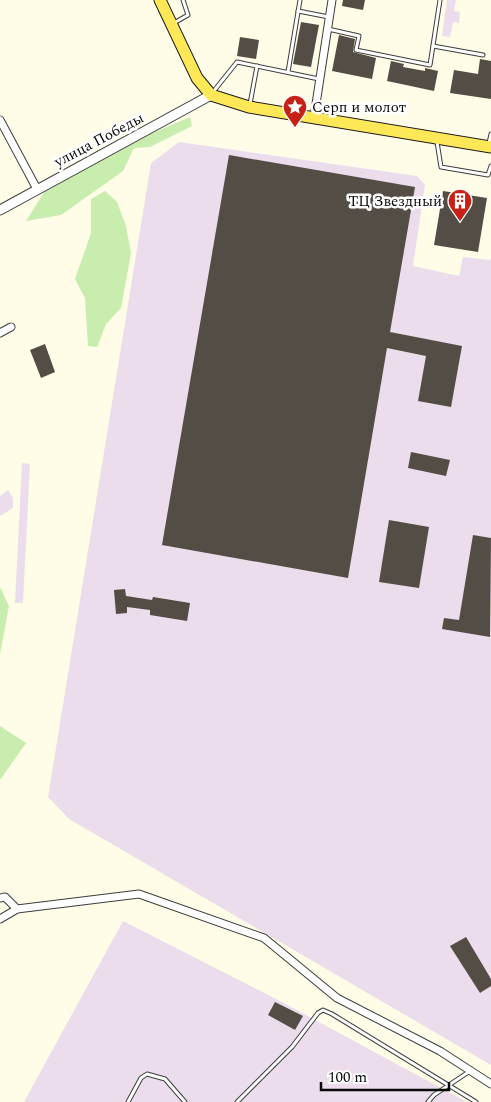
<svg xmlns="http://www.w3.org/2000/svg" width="491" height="1102" viewBox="0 0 491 1102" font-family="Spectral,serif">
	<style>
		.industrial { fill: #ebddeb }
		.green { fill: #c8edae }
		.building { fill: #544d46 }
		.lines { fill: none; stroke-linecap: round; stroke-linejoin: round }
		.service-casing { stroke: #3d3d3d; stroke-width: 5 }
		.minor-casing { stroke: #3d3d3d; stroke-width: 9 }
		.tertiary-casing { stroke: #3d3d3d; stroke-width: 11 }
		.primary-casing { stroke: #1b1b1b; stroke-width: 13 }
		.service { stroke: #fff; stroke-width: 3 }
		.minor { stroke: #fff; stroke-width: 7 }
		.tertiary { stroke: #fff; stroke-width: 9 }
		.primary { stroke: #ffe857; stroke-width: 11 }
		.labels { text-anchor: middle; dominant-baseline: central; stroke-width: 5; stroke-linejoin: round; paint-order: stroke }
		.poi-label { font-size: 15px; fill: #0a0a0a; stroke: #fff; text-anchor: start }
		.street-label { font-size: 15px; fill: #0a0a0a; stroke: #fff }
	</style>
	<rect width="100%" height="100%" fill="#fffde7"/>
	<!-- industrial -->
	<g class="industrial">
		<path d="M447 0H456L454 11 460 12 459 23 453 22 450 37 442 36Z"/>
		<path d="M179 142 417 176 425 185 413 266 459 276 463 257 490 260 491 257V1065L69 819 48 797 151 163Z"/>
		<path d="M22 463 30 464 23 603H15Z"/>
		<path d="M8 490 13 498V508L0 516V496Z"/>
		<path d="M123 921 280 1001 467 1102H24Z"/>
	</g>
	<!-- green -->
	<g class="green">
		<path d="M190 117 192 126 150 147 134 148 123 171 61 215 26 221 46 189 138 139Z"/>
		<path d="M105 191 117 202 126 226 131 253 121 308 106 324 97 347 88 346 85 298 75 279 91 233V199Z"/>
		<path d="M0 587 9 606 0 654Z"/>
		<path d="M0 726 26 743 0 780Z"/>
	</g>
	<!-- building -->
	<g class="building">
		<path d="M343 0H365L363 10 342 6Z"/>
		<path d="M301 22 319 25 311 67 293 64Z"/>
		<path d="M339 35 355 39 353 52 376 58 372 79 332 71Z"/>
		<path d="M240 37 259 40 256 59 237 56Z"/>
		<path d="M480 59 491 61V99L450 93 454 70 478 74Z"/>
		<path d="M391 61 404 64 403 67 425 71V68L438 71 434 91 387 81Z"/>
		<path d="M229 155 415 187 390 332 462 346 451 407 418 401 426 356 387 348 348 578 162 545Z"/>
		<path d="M443 191 487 198 478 252 434 245Z"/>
		<path d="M45 344 55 372 41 378 30 350Z"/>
		<path d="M411 452 450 460 446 476 408 468Z"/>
		<path d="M389 520 429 527 419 588 379 582Z"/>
		<path d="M473 535 491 538 490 637 442 629 444 618 459 620Z"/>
		<path d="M125 589 126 596 152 600 153 597 190 603 187 621 150 615V610L127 607V613L116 614 114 590Z"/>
		<path d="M466 937 491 979V986L480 993 450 946Z"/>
		<path d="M275 1002 303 1016 295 1030 268 1015Z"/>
	</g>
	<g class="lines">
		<defs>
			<g id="service">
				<path d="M298 11 329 17"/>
				<path d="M174 23 188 15 183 0"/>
				<path d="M328 29 359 36 356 50 430 65 440 0"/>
				<path d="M433 46 483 55"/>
				<path d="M288 72 300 0"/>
				<path d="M213 92 237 62 319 79"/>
				<path d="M250 104 257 66"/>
				<path d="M437 142 441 167 488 175 491 166"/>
				<path d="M489 143 491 134"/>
				<path d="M128 1102 141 1078 147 1074 165 1079 185 1102"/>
				<path d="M237 1102 292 1047 318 1013 323 1010 332 1014 476 1102"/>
				<path d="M428 1102 434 1095 470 1071"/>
			</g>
			<g id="minor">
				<path d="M314 117 332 0"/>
				<path d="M0 120 37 189"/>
				<path d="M0 333 11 327"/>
				<path d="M0 898 5 897 17 909"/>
				<path d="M0 919 17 909 139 894 264 938 337 998 440 1051 491 1084"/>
			</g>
			<path id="tertiary" d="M0 210 211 95"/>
			<path id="primary" d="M160 0 197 78 211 95 249 107 491 147"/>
		</defs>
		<!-- service casing -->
		<use href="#service" class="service-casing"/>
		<!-- minor casing -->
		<use href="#minor" class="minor-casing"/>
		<!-- tertiary casing -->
		<use href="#tertiary" class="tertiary-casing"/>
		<!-- primary casing -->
		<use href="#primary" class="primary-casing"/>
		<!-- service -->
		<use href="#service" class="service"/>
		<!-- minor -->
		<use href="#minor" class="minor"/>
		<!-- tertiary -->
		<use href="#tertiary" class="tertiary"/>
		<!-- primary -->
		<use href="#primary" class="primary"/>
	</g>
	<!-- icons -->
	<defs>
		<symbol id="sight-pin" viewBox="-11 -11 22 30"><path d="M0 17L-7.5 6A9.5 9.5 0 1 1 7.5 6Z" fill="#c72016" stroke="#fff"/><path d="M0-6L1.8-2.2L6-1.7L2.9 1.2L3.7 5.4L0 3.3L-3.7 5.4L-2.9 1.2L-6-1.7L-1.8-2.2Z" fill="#fff"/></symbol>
		<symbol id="building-pin" viewBox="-11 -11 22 30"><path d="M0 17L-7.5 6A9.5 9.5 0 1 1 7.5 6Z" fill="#c72016" stroke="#fff"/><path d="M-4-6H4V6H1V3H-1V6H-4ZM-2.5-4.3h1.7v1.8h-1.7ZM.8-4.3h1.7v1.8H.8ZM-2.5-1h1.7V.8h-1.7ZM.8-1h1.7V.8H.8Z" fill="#fff"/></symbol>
	</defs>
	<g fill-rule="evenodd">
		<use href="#sight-pin" x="281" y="93" width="28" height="38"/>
		<use href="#building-pin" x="446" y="187" width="28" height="38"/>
	</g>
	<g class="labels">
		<!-- poi labels -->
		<g class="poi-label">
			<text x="312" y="107">Серп и молот</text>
			<text x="442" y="201" text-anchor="end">ТЦ Звездный</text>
		</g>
		<!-- street labels -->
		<g class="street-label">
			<text transform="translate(99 140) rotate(-28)">улица Победы</text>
		</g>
	</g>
	<!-- scale -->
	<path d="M321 1082v8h128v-8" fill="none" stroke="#0a0a0a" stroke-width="2.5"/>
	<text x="328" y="1082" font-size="15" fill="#0a0a0a" stroke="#ffffff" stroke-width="4" paint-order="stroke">100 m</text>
</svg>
